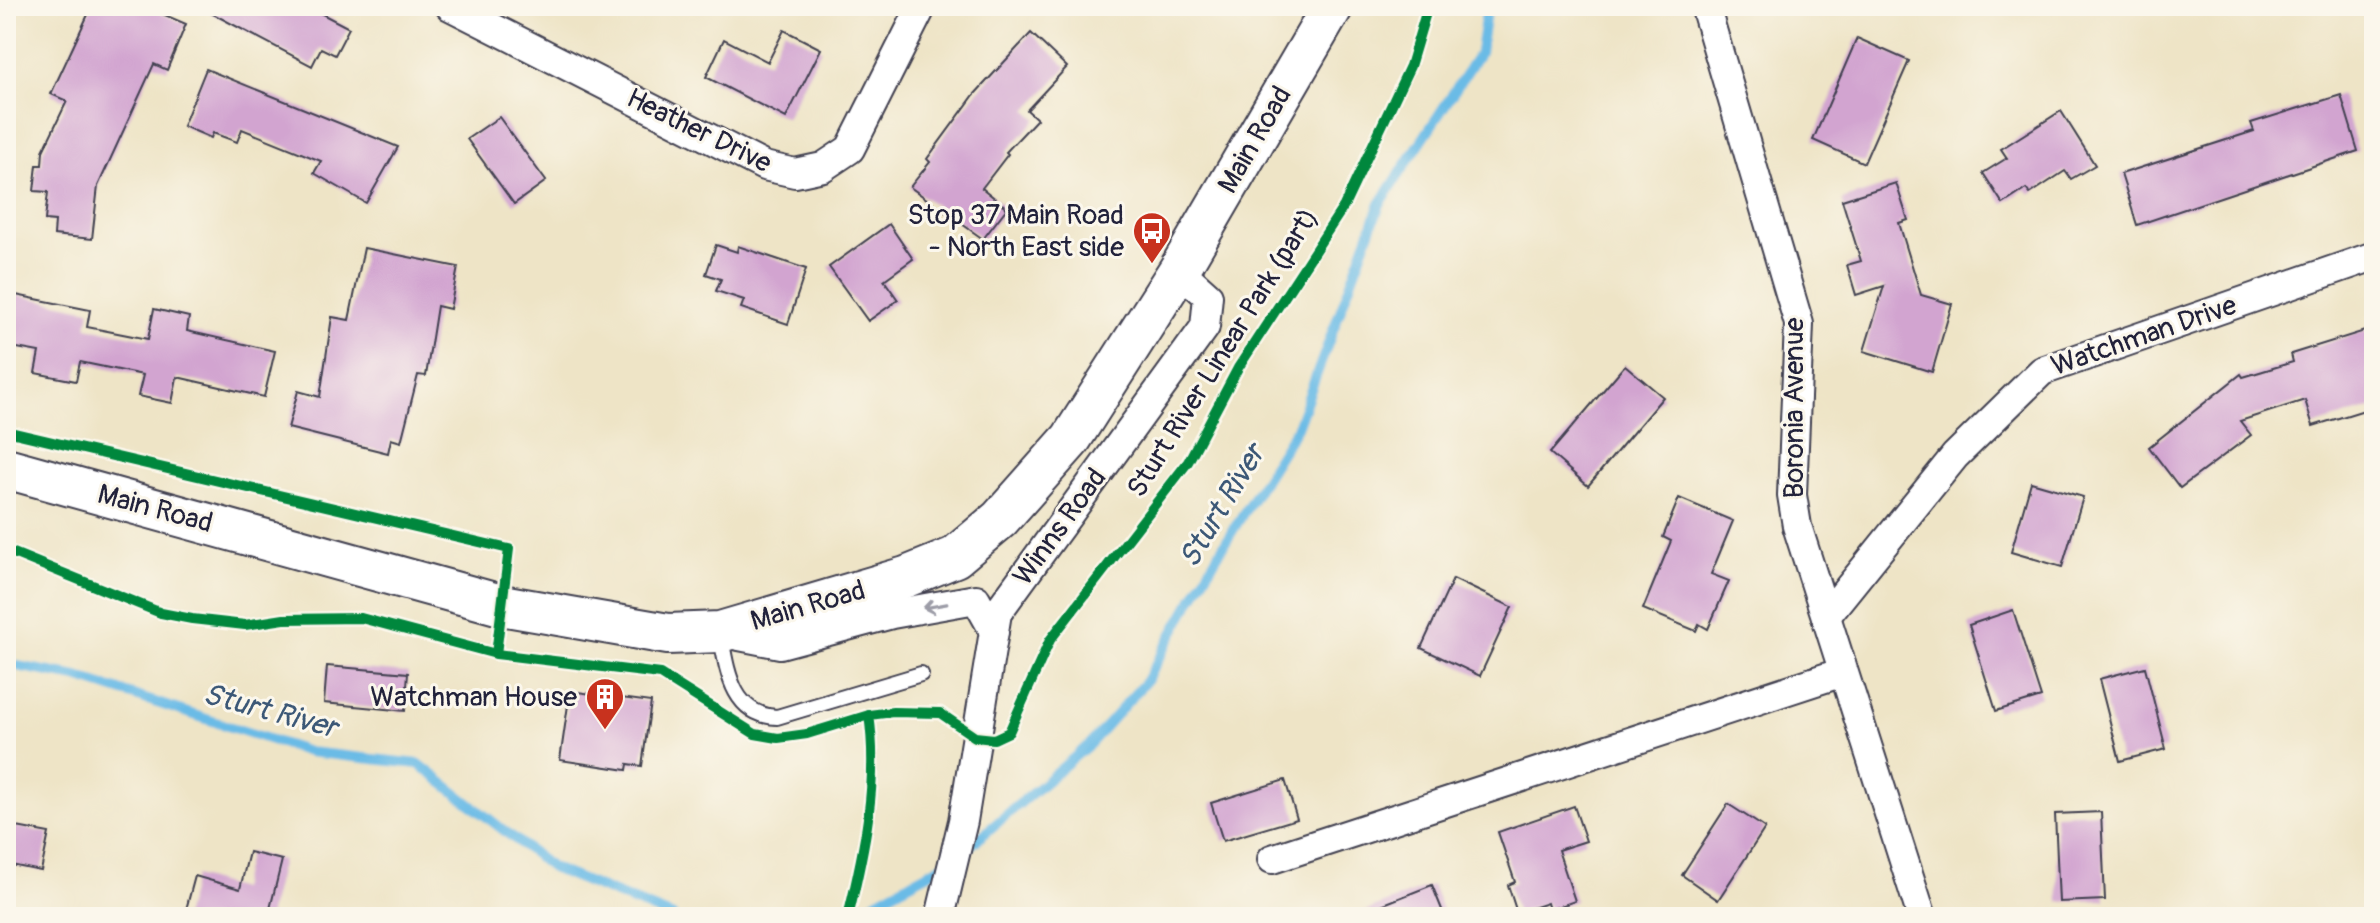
<svg xmlns="http://www.w3.org/2000/svg" width="2380" height="923" viewBox="0 0 2380 923" font-family="Pangolin,sans-serif">
	<style>
		.lines { fill: none; stroke-linecap: round; stroke-linejoin: round }
		.stream { stroke: #6bbbe6; stroke-width: 10 }
		.building { fill: #d2a4d0 }
		.service-casing { stroke: #413f50; stroke-width: 18 }
		.minor-casing { stroke: #413f50; stroke-width: 32 }
		.secondary-casing { stroke: #413f50; stroke-width: 44 }
		.service { stroke: #fff; stroke-width: 14 }
		.minor { stroke: #fff; stroke-width: 28 }
		.secondary { stroke: #fff; stroke-width: 40 }
		.cycleway-casing { stroke: #fbf7ec; stroke-width: 15 }
		.cycleway { stroke: #00873e; stroke-width: 10 }
		.oneway { stroke: #9c9ca7 }
		.labels { text-anchor: middle; dominant-baseline: central; stroke-width: 6; stroke-linejoin: round; paint-order: stroke }
		.street-label { font-size: 28px; fill: #22223b; stroke: #fbf7ec }
		.poi-label { font-size: 28px; fill: #22223b; stroke: #fbf7ec; text-anchor: end }
		.water-label { font-size: 30px; font-style: italic; fill: #3c5877; stroke: #fbf7ec }
	</style>
	<rect width="100%" height="100%" fill="#fbf7ec"/>
	<filter id="ink" filterUnits="userSpaceOnUse"><feTurbulence type="fractalNoise" baseFrequency=".0125" numOctaves="2"/><feDisplacementMap in="SourceGraphic" scale="16" xChannelSelector="R" yChannelSelector="G"/><feConvolveMatrix kernelMatrix="1 2 1 2 8 2 1 2 1" color-interpolation-filters="sRGB"/></filter>
	<filter id="wash" filterUnits="userSpaceOnUse"><feTurbulence type="fractalNoise" baseFrequency=".006" numOctaves="4" result="noise"/><feDisplacementMap in="SourceGraphic" scale="32" xChannelSelector="R" yChannelSelector="G"/><feGaussianBlur stdDeviation="1.8" result="paint"/><feColorMatrix in="noise" values="0 0 0 0 0 0 0 0 0 0 0 0 0 0 0 0 0 1.4 0 .05"/><feComposite in="paint" operator="in"/></filter>
	<g filter="url(#wash)">
		<rect width="100%" height="100%" fill="#eee4c6"/>
		<g class="lines">
			<!-- stream -->
			<g class="stream">
				<path d="M6 664 77 677 308 752 419 764 552 868 673 917"/>
				<path d="M964 851 1091 743 1146 681 1217 556 1297 427 1380 204 1480 52 1487 6"/>
				<path d="M847 917 947 863"/>
			</g>
		</g>
		<g id="blocks">
			<!-- building -->
			<g class="building">
				<path d="M92 6H144L186 24 167 70 154 64 98 186 92 239 54 235 55 221 45 220 48 192 34 191 37 165H42L43 151 67 101 51 94Z"/>
				<path d="M198 6H307L349 28 335 55 321 48 312 66Z"/>
				<path d="M784 30 821 49 786 118 706 77 724 39 768 62Z"/>
				<path d="M1031 33 1067 67 1027 110 1037 119 1006 152 1008 154 982 188 1007 208 983 239 910 187 930 162 927 159 974 95Z"/>
				<path d="M1857 38 1909 61 1864 163 1813 140Z"/>
				<path d="M206 69 398 147 366 203 314 173 321 161 242 129 237 142 213 133 211 138 183 126Z"/>
				<path d="M2341 95 2358 151 2137 225 2121 174 2254 131 2251 123Z"/>
				<path d="M2061 111 2095 165 2071 179 2065 171 2030 194 2026 189 2003 204 1983 173 2007 158 2001 149Z"/>
				<path d="M499 117 546 181 514 204 467 139Z"/>
				<path d="M1896 183 1908 220 1899 223 1921 295 1952 304 1932 372 1864 351 1884 286 1856 295 1847 265 1861 261 1842 200Z"/>
				<path d="M889 224 913 259 884 280 898 300 868 321 829 267Z"/>
				<path d="M716 245 737 252 738 246 806 269 788 324 741 308 744 300 716 291 721 279 706 274Z"/>
				<path d="M364 248 458 267 450 309 437 306 426 376 418 375 401 442 391 439 388 453 288 428 298 391 320 397 332 317 349 320Z"/>
				<path d="M6 293 90 310 87 327 148 339 154 309 189 317 187 331 275 351 264 397 177 377 172 403 138 396 143 375 80 362 76 381 35 373 39 352 6 346Z"/>
				<path d="M2374 328V407L2313 426 2305 400 2240 421 2251 435 2180 488 2149 447 2241 374 2243 377 2293 362 2291 354Z"/>
				<path d="M1625 365 1663 397 1588 486 1550 453Z"/>
				<path d="M2031 482 2083 497 2062 567 2011 552Z"/>
				<path d="M1679 498 1733 521 1711 574 1729 581 1708 629 1699 624 1696 631 1643 609 1671 541 1663 537Z"/>
				<path d="M1453 579 1512 607 1480 676 1421 648Z"/>
				<path d="M2013 610 2041 697 1996 711 1969 625Z"/>
				<path d="M327 666 408 673 405 711 324 703Z"/>
				<path d="M2145 667 2166 749 2120 761 2099 679Z"/>
				<path d="M570 691 651 702 642 766 628 764 627 770 560 760Z"/>
				<path d="M1285 780 1297 819 1223 841 1211 803Z"/>
				<path d="M1728 804 1765 828 1718 900 1682 875Z"/>
				<path d="M1574 806 1586 841 1558 850 1575 901 1549 910 1547 903 1517 913 1508 885 1515 882 1498 832Z"/>
				<path d="M2101 812 2105 900 2059 902 2055 814Z"/>
				<path d="M6 825 49 833 41 871 6 864Z"/>
				<path d="M249 852 282 860 268 917H184L195 876 240 889Z"/>
				<path d="M1432 885 1445 917H1356V915Z"/>
			</g>
		</g>
	</g>
	<g filter="url(#ink)">
		<use href="#blocks" fill-opacity="0" stroke="#413f50" stroke-width="2"/>
		<g class="lines">
			<defs>
				<path id="service" d="M720 632C727 669 731 715 777 717L921 674"/>
				<g id="minor">
					<path d="M450 6 764 166 795 173 823 167 850 149 922 6"/>
					<path d="M1705 6 1799 324 1792 495 1797 526 1922 917"/>
					<path d="M1826 616 1955 456 2042 371 2374 256"/>
					<path d="M724 633 780 644 892 614 976 599 994 631"/>
					<path d="M1272 859 1843 672"/>
					<path d="M940 917 963 821 997 613 1205 327 1208 296 1179 270"/>
				</g>
				<path id="secondary" d="M6 468 501 605 668 634 720 632 906 577 955 557 1000 519 1071 439 1179 270 1333 6"/>
			</defs>
			<!-- service casing -->
			<use href="#service" class="service-casing"/>
			<!-- minor casing -->
			<use href="#minor" class="minor-casing"/>
			<!-- secondary casing -->
			<use href="#secondary" class="secondary-casing"/>
			<!-- service -->
			<use href="#service" class="service"/>
			<!-- minor -->
			<use href="#minor" class="minor"/>
			<!-- secondary -->
			<use href="#secondary" class="secondary"/>
			<defs>
				<g id="cycleway">
					<path d="M6 431 509 549 496 654"/>
					<path d="M6 550 161 613 192 619 245 625 284 619 361 618 496 654 660 674 755 734 778 738 807 734 869 715 893 712 940 713 975 737 994 739 1009 732 1050 640 1188 462 1238 368 1344 206 1410 66 1428 6"/>
					<path d="M848 917C864 852 879 782 869 715"/>
				</g>
			</defs>
			<!-- cycleway casing -->
			<use href="#cycleway" class="cycleway-casing"/>
			<!-- cycleway -->
			<use href="#cycleway" class="cycleway"/>
		</g>
		<!-- one-way arrows -->
		<defs><path id="oneway-shaft" d="M-6 0H5M1.5-3L5.5 0L1.5 3" fill="none" stroke-width="1.6" stroke-linecap="round" stroke-linejoin="round" transform="scale(2)"/></defs>
		<use class="oneway" href="#oneway-shaft" transform="translate(935 606) rotate(170)"/>
	</g>
	<!-- icons -->
	<defs>
		<symbol id="bus-pin" viewBox="-11 -11 22 30"><path d="M0 17L-7.5 6A9.5 9.5 0 1 1 7.5 6Z" fill="#c8321e" stroke="#fbf7ec"/><path d="M-5-6H5V4H4V6H2V4H-2V6H-4V4H-5ZM-3.5-4V0h7V-4ZM-3.5 1.2v1.5H-2V1.2ZM2 1.2v1.5H3.5V1.2Z" fill="#fff"/></symbol>
		<symbol id="building-pin" viewBox="-11 -11 22 30"><path d="M0 17L-7.5 6A9.5 9.5 0 1 1 7.5 6Z" fill="#c8321e" stroke="#fbf7ec"/><path d="M-4-6H4V6H1V3H-1V6H-4ZM-2.5-4.3h1.7v1.8h-1.7ZM.8-4.3h1.7v1.8H.8ZM-2.5-1h1.7V.8h-1.7ZM.8-1h1.7V.8H.8Z" fill="#fff"/></symbol>
	</defs>
	<g fill-rule="evenodd">
		<use href="#bus-pin" x="1130" y="209" width="44" height="60"/>
		<use href="#building-pin" x="583" y="675" width="44" height="60"/>
	</g>
	<g class="labels">
		<!-- street labels -->
		<g class="street-label">
			<text transform="translate(699 131) rotate(26)">Heather Drive</text>
			<text transform="translate(1255 140) rotate(-60)">Main Road</text>
			<text transform="translate(2144 336) rotate(-19)">Watchman Drive</text>
			<text transform="translate(1223 353) rotate(-58)">Sturt River Linear Park (part)</text>
			<text transform="translate(1794 408) rotate(-90)">Boronia Avenue</text>
			<text transform="translate(155 509) rotate(15)">Main Road</text>
			<text transform="translate(1060 527) rotate(-54)">Winns Road</text>
			<text transform="translate(808 606) rotate(-16)">Main Road</text>
		</g>
		<!-- poi labels -->
		<g class="poi-label">
			<text x="1124" y="215">Stop 37 Main Road<tspan x="1124" dy="32">- North East side</tspan></text>
			<text x="577" y="697">Watchman House</text>
		</g>
		<!-- water labels -->
		<g class="water-label">
			<text transform="translate(1222 506) rotate(-59)">Sturt River</text>
			<text transform="translate(270 711) rotate(15)">Sturt River</text>
		</g>
	</g>
	<!-- margin -->
	<rect width="2380" height="923" fill="none" stroke="#fbf7ec" stroke-width="32"/>
</svg>
